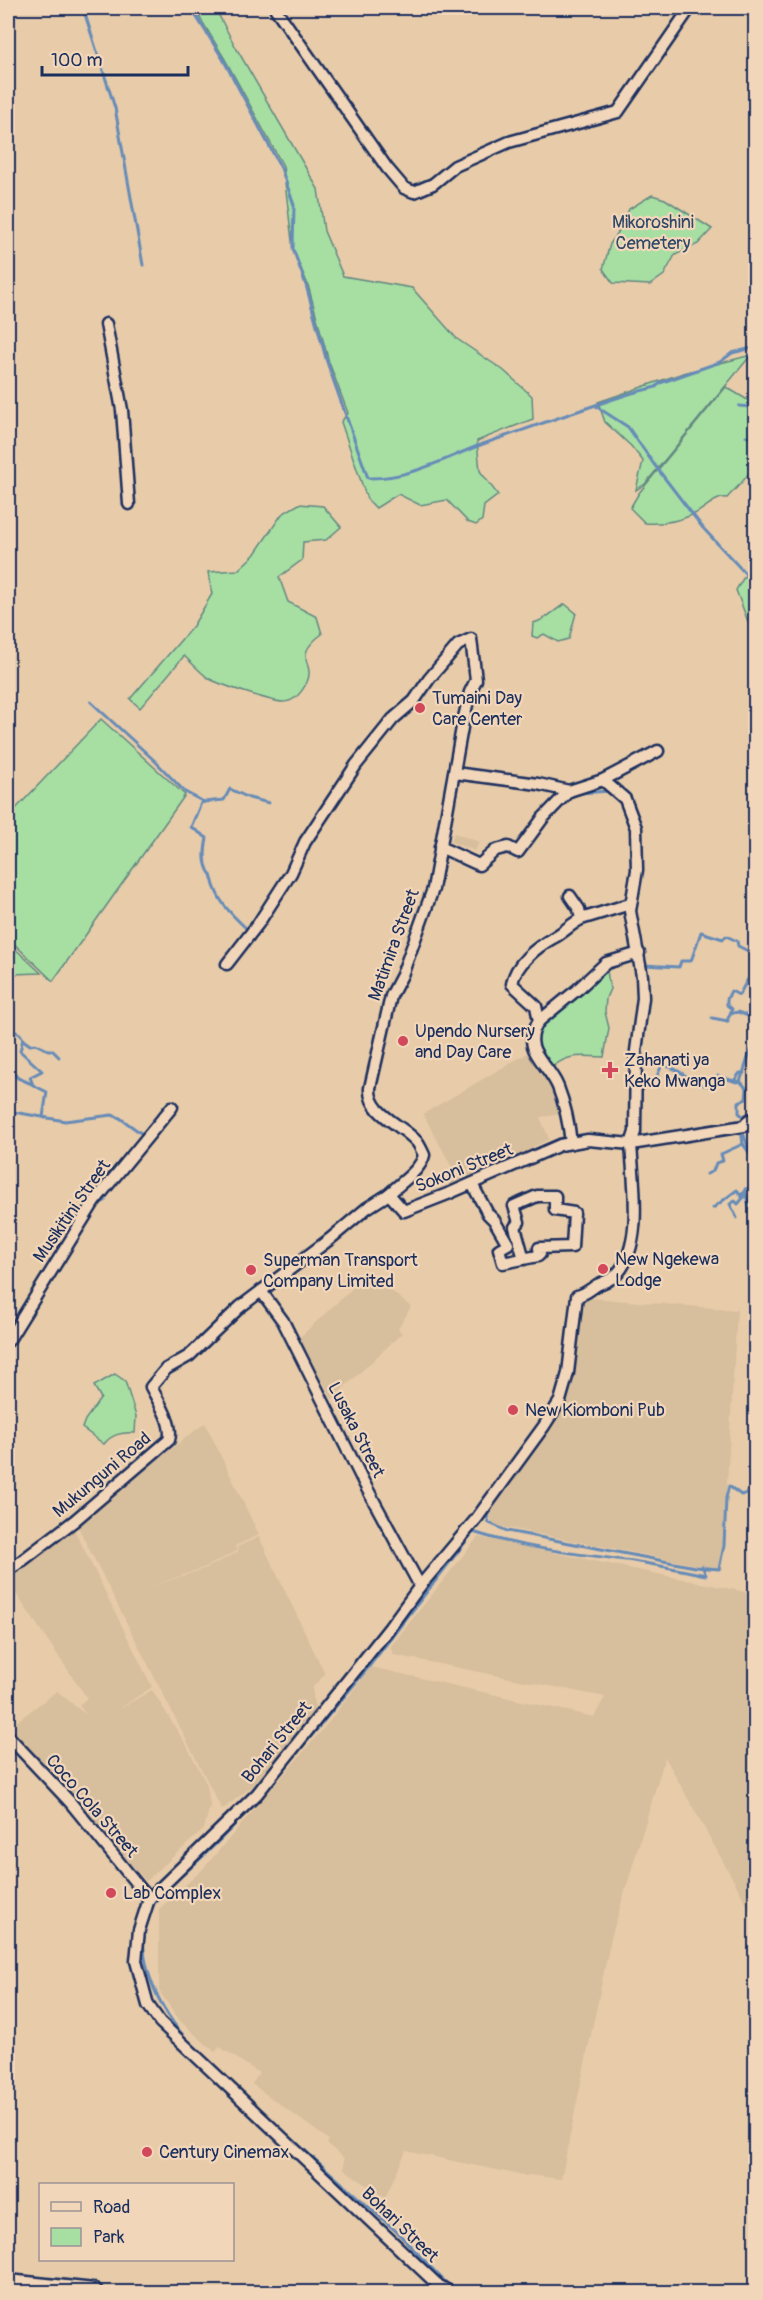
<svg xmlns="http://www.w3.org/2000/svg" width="763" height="2300" viewBox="0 0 763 2300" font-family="Pangolin,sans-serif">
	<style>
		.built { fill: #d7be9c }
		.green { fill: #a7dfa3; stroke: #618780; stroke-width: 1.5 }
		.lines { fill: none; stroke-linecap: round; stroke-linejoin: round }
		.stream { stroke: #668bb8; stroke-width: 3 }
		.minor-casing { stroke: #1b2f5e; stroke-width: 15 }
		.trunk-casing { stroke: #1b2f5e; stroke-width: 21 }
		.minor { stroke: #f2d6b9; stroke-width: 10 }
		.trunk { stroke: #f2d6b9; stroke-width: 16 }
		.poi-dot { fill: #d1495b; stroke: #f2d6b9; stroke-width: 2 }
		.labels { text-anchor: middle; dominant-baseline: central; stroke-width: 4.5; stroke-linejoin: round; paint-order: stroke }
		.park-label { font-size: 18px; fill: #304968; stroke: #f2d6b9 }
		.poi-label { font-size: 18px; fill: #1b2f5e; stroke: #f2d6b9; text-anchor: start }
		.street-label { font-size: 18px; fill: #1b2f5e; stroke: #f2d6b9 }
	</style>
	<rect width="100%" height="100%" fill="#e8cca9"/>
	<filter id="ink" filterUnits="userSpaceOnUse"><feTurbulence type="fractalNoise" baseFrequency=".0167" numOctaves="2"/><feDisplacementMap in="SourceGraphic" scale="12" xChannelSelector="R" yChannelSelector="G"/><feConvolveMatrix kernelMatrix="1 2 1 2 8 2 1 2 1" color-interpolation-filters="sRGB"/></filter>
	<g filter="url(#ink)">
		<!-- built -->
		<g class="built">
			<path d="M454 833 479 842 475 851 451 842Z"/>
			<path d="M533 1050 559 1093 564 1114 540 1117 549 1139 531 1148 534 1157 452 1191 446 1176 454 1171 423 1114Z"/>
			<path d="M369 1273 411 1307 398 1329 402 1333 332 1399 299 1338Z"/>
			<path d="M578 1297 737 1310 722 1570 493 1525 489 1513 544 1432 565 1408Z"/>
			<path d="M205 1423 259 1535 235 1546 237 1551 208 1566 139 1591 209 1567 238 1552 237 1547 259 1537 325 1674 312 1688 316 1716 266 1775 222 1810 77 1525 128 1482Z"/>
			<path d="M74 1529 152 1687 114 1712 152 1690 187 1746 207 1785 210 1805 204 1829 146 1881 8 1728 57 1691 86 1715 79 1705 87 1698 8 1582V1576Z"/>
			<path d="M478 1537 755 1594V1919L665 1757 611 1938 561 2179 529 2175 525 2176 406 2151 385 2198 344 2169V2158L327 2144 329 2140 252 2084 259 2073 220 2047 215 2052 180 2021 159 1991V1909L203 1869 328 1723 371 1667 594 1717 605 1697 394 1655 390 1647Z"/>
		</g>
		<!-- green -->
		<g class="green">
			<path d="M194 8H215L235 46 318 189 324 231 343 276 412 288 457 339 503 370 532 396 533 419 477 441 480 471 498 495 484 506 482 520 476 525 468 522 447 500 420 505 398 494 376 508 367 499 341 422 348 413 329 362 308 285 293 249 283 166 225 59Z"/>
			<path d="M652 195 665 199 712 229 698 244 675 255 664 275 650 285 613 283 603 269 610 244 621 228 629 209Z"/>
			<path d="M751 355 645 484 636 490 643 461 631 446 605 422 598 402 683 373Z"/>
			<path d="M726 387 751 402C754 420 760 442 755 460 751 475 737 487 727 498 715 496 703 511 692 515 676 522 662 524 645 523L630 508 639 493Z"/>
			<path d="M299 504 323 506 341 527 326 540 303 542 302 560 279 577 288 602 317 617 322 634C291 657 316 663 307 682 302 692 295 702 283 702 272 702 218 684 208 678 200 672 192 663 184 656L140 708 130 699 193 626 212 594 208 572 238 570 254 555 282 514Z"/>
			<path d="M747 572 755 575V640L736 590Z"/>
			<path d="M565 604 576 613 569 639 558 642 544 634 537 638 532 636 533 623C545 621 554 610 565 604Z"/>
			<path d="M101 719 185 795 53 981 8 938V817Z"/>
			<path d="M8 942 41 973 12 974 8 980Z"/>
			<path d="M606 965 610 989 606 998 605 1012 609 1028 604 1057C583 1057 570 1052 551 1068L543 1061 534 1033 548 1014Z"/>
			<path d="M115 1374 125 1381 136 1416 135 1433C122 1432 112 1434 104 1444L82 1428 85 1420 101 1398 94 1386Z"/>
		</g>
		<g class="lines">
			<!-- stream -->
			<g class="stream">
				<path d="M83 8 115 108 143 265"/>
				<path d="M191 8 223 59 281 168 294 205 293 249 306 285 327 362 368 478C410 479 445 458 483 444 532 427 582 409 632 393L656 387 660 383 720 362 732 353 756 347"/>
				<path d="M739 406 752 407 753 416 756 417"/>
				<path d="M597 407 628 427 653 463 703 528 756 585"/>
				<path d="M746 436 756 440"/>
				<path d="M91 702 155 761 185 792 204 802 224 800 230 789 249 798 269 803"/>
				<path d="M579 793 611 791"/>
				<path d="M204 802 201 803 191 827 207 838C205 848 203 860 208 870 210 875 211 872 212 878 217 902 232 915 249 931"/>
				<path d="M644 965 679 967 681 961H691L701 932 723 939 726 936 737 941 738 946 756 955"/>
				<path d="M733 1013 738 1012 756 1019"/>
				<path d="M712 1018 728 1021"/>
				<path d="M727 1021 732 1009 727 1005V999L731 991 739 995 748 979 756 981"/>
				<path d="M8 1028 20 1034 23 1039 20 1051 42 1071 30 1077 33 1085 47 1092 43 1117 45 1118"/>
				<path d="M23 1040 30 1045 35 1044 48 1050H52L59 1057"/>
				<path d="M8 1067 18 1078 32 1084"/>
				<path d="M657 1076 662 1065C684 1068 690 1087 715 1086L718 1076 737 1082 740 1081"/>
				<path d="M734 1081 740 1073H744"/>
				<path d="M8 1111 65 1121 112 1115 120 1118 145 1136"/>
				<path d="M744 1120V1117L739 1113V1102L746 1099 747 1089 740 1081C746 1068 747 1054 756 1042"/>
				<path d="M741 1129 743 1144 756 1162"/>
				<path d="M743 1133 749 1149"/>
				<path d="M645 1147 662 1144"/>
				<path d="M707 1174 713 1171 716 1163 723 1161 721 1154 743 1144"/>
				<path d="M746 1195 752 1216"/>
				<path d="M96 1204 105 1201 107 1193"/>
				<path d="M713 1208 737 1190 743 1198 742 1194 745 1192 746 1197 745 1189 756 1187"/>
				<path d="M737 1218 730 1204 735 1201 738 1204 743 1198"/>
				<path d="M748 1275 756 1276"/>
				<path d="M340 1423 368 1479"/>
				<path d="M124 1472 142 1457"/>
				<path d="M492 1506 487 1516 489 1523 507 1531 695 1567 719 1569 724 1546 726 1498 729 1486 741 1495 751 1492 756 1503"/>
				<path d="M36 1544 92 1499"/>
				<path d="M293 1758 367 1669 473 1532C525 1549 579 1554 633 1561 657 1565 681 1570 706 1575L702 1566"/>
				<path d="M193 2046C159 2013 123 1943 158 1898 165 1888 179 1879 188 1870 210 1850 230 1831 249 1808"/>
				<path d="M274 2123 396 2231 447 2284"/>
			</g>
			<defs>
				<g id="minor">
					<path d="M275 8 387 168 404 188 414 192 433 184 455 166 509 142 618 112 690 8"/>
					<path d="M106 324 122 410 129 504"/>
					<path d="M455 773 538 784 569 791 603 780 658 751"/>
					<path d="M440 847 479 865 496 850 508 847 518 852 543 818 569 791"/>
					<path d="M570 896 579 909 581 919C571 924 563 933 553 938 537 947 515 964 512 984L536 1006 539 1021C519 1050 548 1062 558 1087 565 1105 569 1124 571 1143"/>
					<path d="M581 919 630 904"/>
					<path d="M227 964 258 924 291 873 305 842 356 765 393 719 414 701 429 679 458 645 471 639 476 680 470 692 463 722 433 889 402 975 391 996 370 1088C368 1114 403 1125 417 1142 420 1146 422 1151 424 1155 421 1170 400 1183 389 1194"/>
					<path d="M539 1021 578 989 606 963 639 953"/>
					<path d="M472 1184 488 1214 494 1220 508 1244 499 1249 503 1263 538 1256 540 1254 539 1248 572 1247 574 1213 555 1210V1196H537L514 1206 519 1222 515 1227 524 1259"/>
					<path d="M261 1291 283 1321 364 1483 420 1586"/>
					<path d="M8 1341 94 1202 172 1107"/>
					<path d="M8 1570 19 1563 74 1521 169 1440C174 1424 158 1401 151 1387L166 1369 189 1356 240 1307 330 1239 367 1208 389 1194 404 1211 450 1193 560 1145 588 1140 631 1144 744 1126 749 1120 756 1118"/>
					<path d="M8 1736 70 1802 149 1899"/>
					<path d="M450 2292 438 2285 160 2022 148 2005 136 1961 139 1930 149 1899 257 1794 390 1627 420 1586 477 1518 544 1426 560 1401 568 1373 577 1296C586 1294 589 1290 597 1285 603 1282 612 1280 617 1274 644 1244 633 1182 631 1144L635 1132 636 1051 643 998 642 976 630 911 637 870 636 828 625 799 603 780"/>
				</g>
				<path id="trunk" d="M8 2283 94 2292"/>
			</defs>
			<!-- minor casing -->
			<use href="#minor" class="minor-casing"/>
			<!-- trunk casing -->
			<use href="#trunk" class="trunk-casing"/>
			<!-- minor -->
			<use href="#minor" class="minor"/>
			<!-- trunk -->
			<use href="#trunk" class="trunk"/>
		</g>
	</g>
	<!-- markers -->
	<g class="poi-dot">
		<circle cx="420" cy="708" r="6"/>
		<circle cx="403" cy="1041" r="6"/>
		<path d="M607 1061h6v6h6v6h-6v6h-6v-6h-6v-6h6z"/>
		<circle cx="603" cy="1269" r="6"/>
		<circle cx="251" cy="1270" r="6"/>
		<circle cx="513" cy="1410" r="6"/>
		<circle cx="111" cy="1893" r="6"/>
		<circle cx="147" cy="2152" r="6"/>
	</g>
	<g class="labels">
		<!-- park labels -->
		<g class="park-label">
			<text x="653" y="222">Mikoroshini<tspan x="653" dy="21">Cemetery</tspan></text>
		</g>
		<!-- poi labels -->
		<g class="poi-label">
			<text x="432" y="698">Tumaini Day<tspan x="432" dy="21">Care Center</tspan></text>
			<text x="415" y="1031">Upendo Nursery<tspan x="415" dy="21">and Day Care</tspan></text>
			<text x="624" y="1060">Zahanati ya<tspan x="624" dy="21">Keko Mwanga</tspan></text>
			<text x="615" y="1259">New Ngekewa<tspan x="615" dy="21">Lodge</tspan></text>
			<text x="263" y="1260">Superman Transport<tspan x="263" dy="21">Company Limited</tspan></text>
			<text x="525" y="1410">New Kiomboni Pub</text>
			<text x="123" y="1893">Lab Complex</text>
			<text x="159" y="2152">Century Cinemax</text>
		</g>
		<!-- street labels -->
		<g class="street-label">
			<text transform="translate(394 945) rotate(-70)">Matimira Street</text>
			<text transform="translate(464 1168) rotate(-22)">Sokoni Street</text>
			<text transform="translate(72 1211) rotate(-55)">Musikitini Street</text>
			<text transform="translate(356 1430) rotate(63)">Lusaka Street</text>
			<text transform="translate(102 1475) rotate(-40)">Mukunguni Road</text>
			<text transform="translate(277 1742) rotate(-51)">Bohari Street</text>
			<text transform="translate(92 1806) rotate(49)">Coco Cola Street</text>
			<text transform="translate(400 2225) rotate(44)">Bohari Street</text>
		</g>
	</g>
	<!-- margin -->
	<rect width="763" height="2300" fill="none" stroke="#f2d6b9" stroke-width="30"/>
	<rect x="15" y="15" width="733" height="2270" fill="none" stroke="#1b2f5e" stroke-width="2" filter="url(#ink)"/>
	<!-- legend -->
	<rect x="39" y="2183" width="195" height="78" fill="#f2d6b9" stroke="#9c9395" stroke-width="1.5"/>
	<rect x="51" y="2202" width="30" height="9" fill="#f2d6b9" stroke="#9c9395" stroke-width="1.5"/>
	<text x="93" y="2213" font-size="18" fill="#1b2f5e">Road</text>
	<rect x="51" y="2228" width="30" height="18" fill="#a7dfa3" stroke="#9c9395" stroke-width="1.5"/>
	<text x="93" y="2243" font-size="18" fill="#1b2f5e">Park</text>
	<!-- scale -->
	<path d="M42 66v9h146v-9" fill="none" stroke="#1b2f5e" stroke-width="3"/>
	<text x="51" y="66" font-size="18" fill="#1b2f5e" stroke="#f2d6b9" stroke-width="4.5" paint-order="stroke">100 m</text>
</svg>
